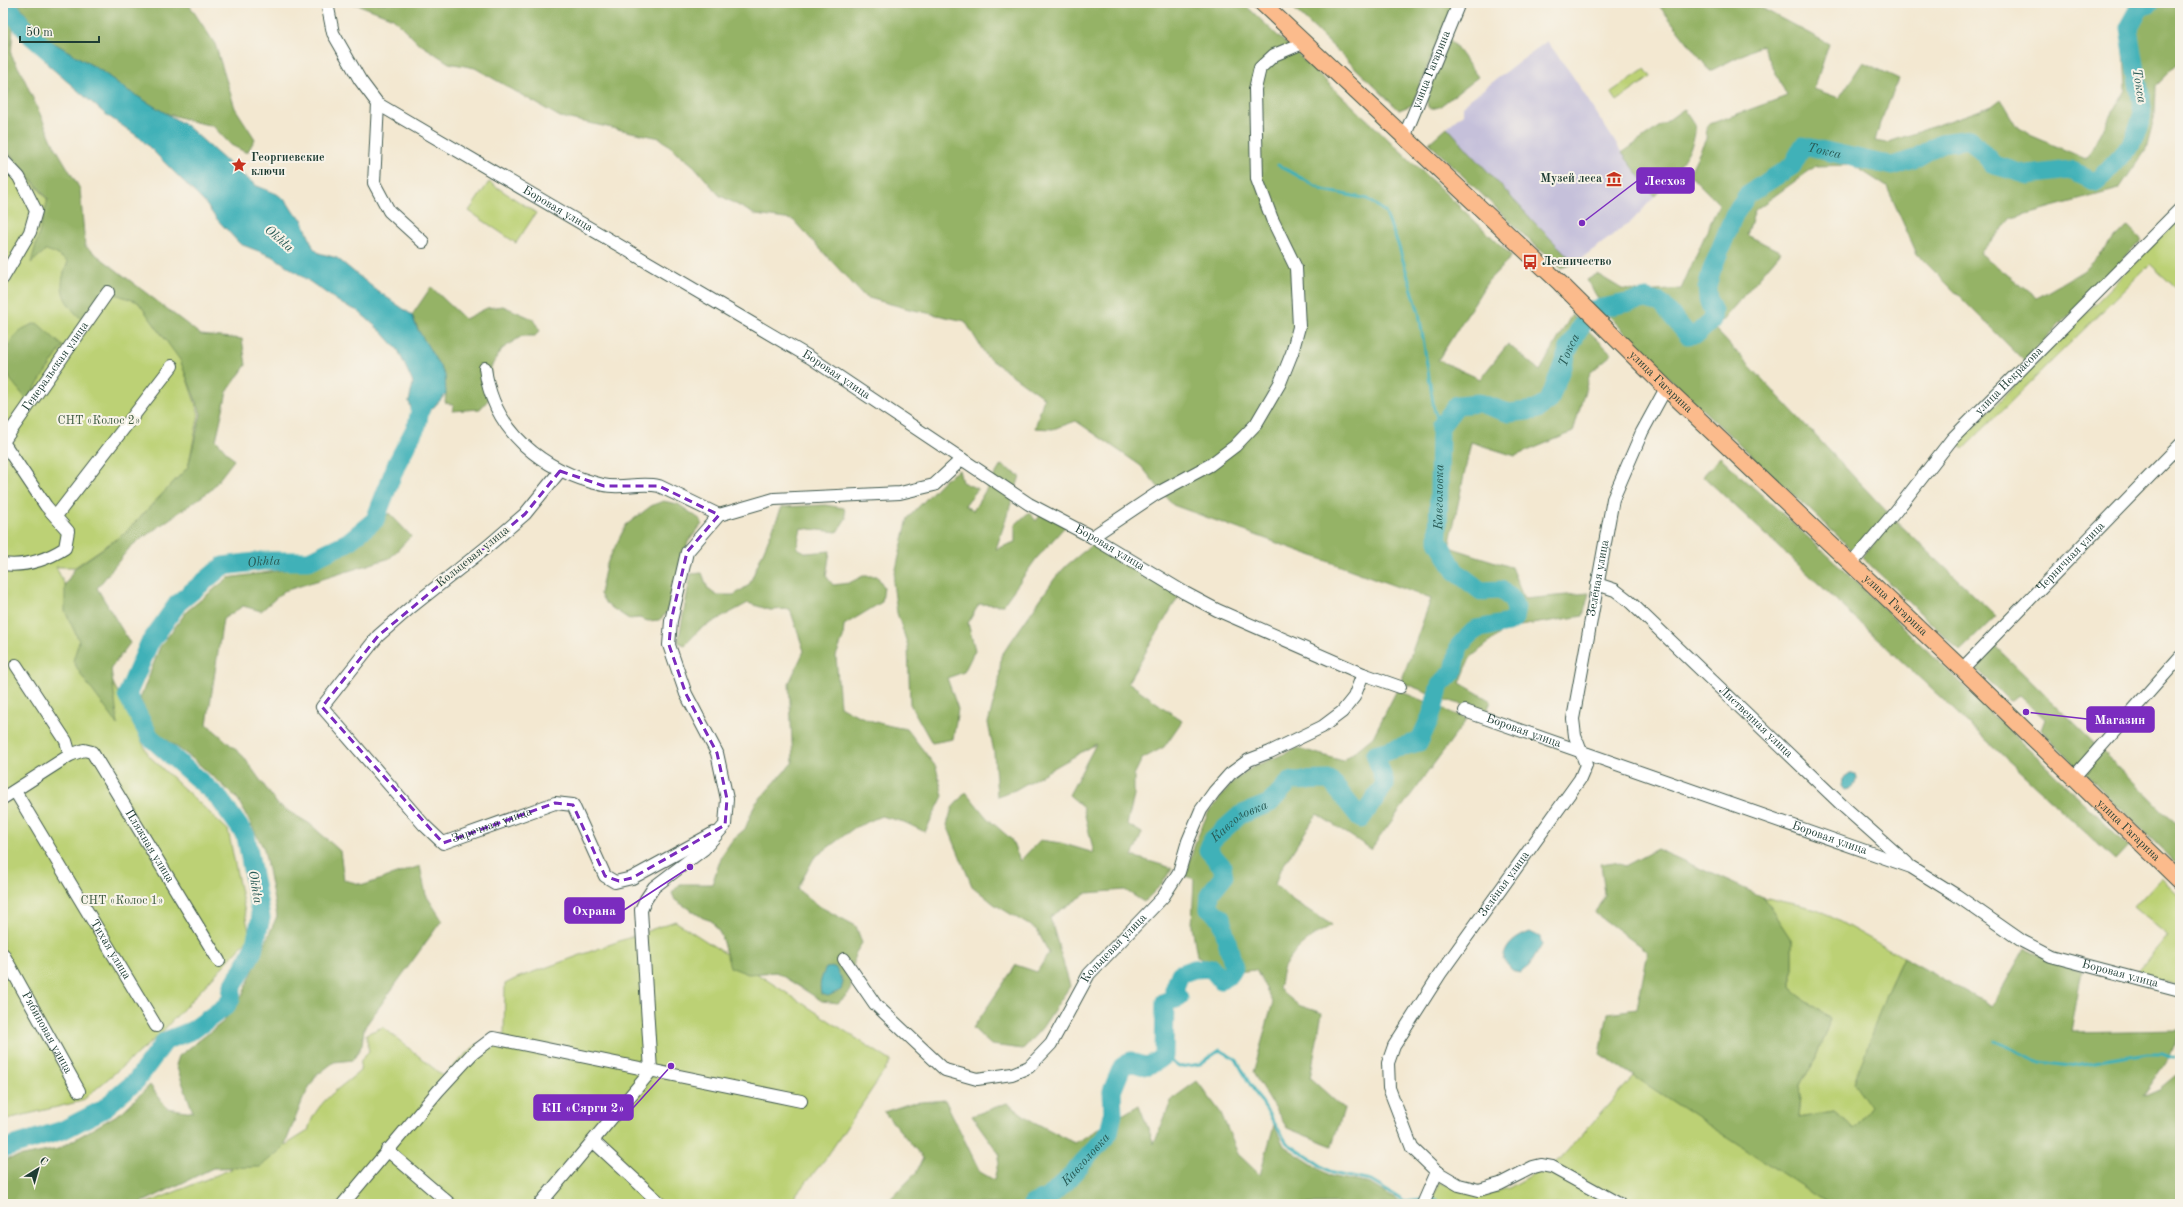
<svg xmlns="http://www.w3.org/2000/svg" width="2183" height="1207" viewBox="0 0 2183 1207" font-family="'Old Standard TT',serif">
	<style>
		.industrial { fill: #c5c0da }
		.green { fill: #bcd175; stroke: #6e8754 }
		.forest { fill: #95b366; stroke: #5a784d }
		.water { fill: #41b1b8; stroke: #307776 }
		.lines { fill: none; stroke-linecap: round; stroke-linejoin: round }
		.stream { stroke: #41b1b8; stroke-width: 3 }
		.river { stroke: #41b1b8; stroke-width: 19 }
		.minor-casing { stroke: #3f574c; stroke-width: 14 }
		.major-casing { stroke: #3f574c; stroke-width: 18 }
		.minor { stroke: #fff; stroke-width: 12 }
		.major { stroke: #fbbb8c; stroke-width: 16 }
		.marked { fill: none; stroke: #7b2cbf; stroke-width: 3; stroke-dasharray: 8 5; stroke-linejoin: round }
		.labels { text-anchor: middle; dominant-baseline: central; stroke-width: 4; stroke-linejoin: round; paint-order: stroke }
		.street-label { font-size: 12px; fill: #1f3d34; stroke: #f7f3e8 }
		.poi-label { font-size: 12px; font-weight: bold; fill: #1f3d34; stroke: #f7f3e8; text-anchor: start }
		.park-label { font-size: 12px; fill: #3e5b41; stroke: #f7f3e8 }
		.water-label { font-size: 13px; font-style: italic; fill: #285a55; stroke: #f7f3e8 }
		.leader { fill: none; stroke: #7b2cbf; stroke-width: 1.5 }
		.callout-dot { fill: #7b2cbf; stroke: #f7f3e8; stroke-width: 1.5 }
		.callout { fill: #7b2cbf; stroke: #7b2cbf; stroke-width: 1.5 }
		.callout-label { font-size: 13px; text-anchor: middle; font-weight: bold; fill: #fff }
	</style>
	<rect width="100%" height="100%" fill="#f7f3e8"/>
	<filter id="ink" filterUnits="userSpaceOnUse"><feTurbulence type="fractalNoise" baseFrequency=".025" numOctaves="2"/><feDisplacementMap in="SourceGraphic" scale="8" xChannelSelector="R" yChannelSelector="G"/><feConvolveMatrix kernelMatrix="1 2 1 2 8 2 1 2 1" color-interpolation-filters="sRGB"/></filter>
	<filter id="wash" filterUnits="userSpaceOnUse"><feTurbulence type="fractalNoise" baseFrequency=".012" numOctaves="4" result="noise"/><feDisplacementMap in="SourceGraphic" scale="16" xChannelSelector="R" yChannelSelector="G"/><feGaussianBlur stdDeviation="0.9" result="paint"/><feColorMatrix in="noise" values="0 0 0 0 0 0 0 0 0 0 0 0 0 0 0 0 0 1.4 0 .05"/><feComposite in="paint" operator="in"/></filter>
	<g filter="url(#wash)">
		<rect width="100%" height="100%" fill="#f3e8d1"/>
		<!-- industrial -->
		<path class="industrial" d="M1547 41 1572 75 1622 153 1655 196 1632 221 1575 263 1534 222 1447 127 1463 114V106L1469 100Z"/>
		<!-- green -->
		<g class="green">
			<path d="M1645 69 1651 77 1617 101 1611 92Z"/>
			<path d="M3 147 47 199 55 253 138 302 180 359 199 414 188 467 125 533 75 567H56L149 756 228 830 250 937 159 1035 82 1101 3 1120Z"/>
			<path d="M489 182 536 213 516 243 469 211Z"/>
			<path d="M2180 218V292L2150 264 1963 449 1958 443Z"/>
			<path d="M2161 878 2180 896V986L2136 974 2168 936 2134 907Z"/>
			<path d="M1763 897 1817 909 1903 957 1886 994 1871 1107 1854 1129 1834 1112 1798 1118 1801 1085 1816 1058 1830 1019 1792 990V941Z"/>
			<path d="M675 921 726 954 721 935 712 921 792 971 756 973 891 1061 826 1158 788 1204H145L276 1151 308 1131C314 1103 339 1089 360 1071L361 1060 369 1052 366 1034 383 1027 443 1076 476 1045 504 1035 505 984 517 978Z"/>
			<path d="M1634 1076 1829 1204H1430L1439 1182 1477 1196 1509 1188 1560 1159Z"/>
		</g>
		<!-- forest -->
		<g class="forest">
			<path d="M18 3H188L215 44 235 108 255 139 247 153 231 145 213 126 191 121 163 112 127 90 100 70 39 34Z"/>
			<path d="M346 3H1243L1512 256 1488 281 1438 360 1480 379 1508 344 1540 371 1572 314 1612 354 1590 373 1573 432 1515 456 1471 442 1449 547 1511 567 1524 599 1589 593 1583 616 1507 628 1470 658 1460 683 1491 701 1487 711 1449 701 1401 682 1431 599 1173 505 1141 466 1076 421 1053 429 1035 428 1044 398 987 357 965 321 909 309 865 297 793 220 756 215 719 195 694 166 660 138 560 117 475 68 449 63 417 42 393 18 359 5Z"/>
			<path d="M1288 3H1453L1412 105 1399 110Z"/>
			<path d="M1657 3H1752L1829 44 1814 89 1839 98 1863 62 1899 79 1880 123 1875 141 1886 143 1992 106 2001 99 2018 127 2030 135 2086 159 2126 90 2123 30 2132 7 2125 3H2180V62L2156 86 2155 114 2146 149 2119 189 2012 218 1980 253 2037 298 2083 271 2128 226 2142 240 2024 361 1917 254 1887 187 1853 165 1816 166 1755 210 1747 235 1781 252 1715 329 1889 514 1856 553 1674 383 1608 315 1587 280 1597 274 1622 289 1644 292 1681 289 1719 204 1689 174 1706 139 1707 125 1787 96 1762 45 1710 71Z"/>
			<path d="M3 15 13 27 11 55 22 74 53 143 80 189 85 246 201 335 242 339 246 365 227 392 216 440 234 460 211 490 131 546 97 588 130 643 111 668 118 725 83 678 73 661 79 641 65 611V585L75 568 125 533 188 467 201 414 180 360 138 302 115 294 106 288 83 321C63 301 56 290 68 262L55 253 46 250 31 263 48 199 3 145V102L9 90 3 87Z"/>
			<path d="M1449 38 1478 77 1439 107 1431 109 1428 107 1426 94Z"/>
			<path d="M1684 109C1688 115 1694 121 1695 128 1697 149 1668 180 1655 196L1622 153Z"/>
			<path d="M1447 127 1534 222 1575 263 1561 268 1529 240 1429 143Z"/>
			<path d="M431 287 465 319 487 308 503 306 533 319 540 331 535 336H522L502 349 491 367 489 399 480 409 452 411 454 406 445 402 446 394 412 315Z"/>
			<path d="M37 323 63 346 27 400 10 379 3 357C12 337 15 330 37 323Z"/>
			<path d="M1720 457 1845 571 2128 846 2115 860 1703 476Z"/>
			<path d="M1001 465 1020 476 996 549 1015 542V525L1029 512 1036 521 1044 510 1069 522 1036 559 1003 605 979 604 968 623 975 650 964 672 947 678 958 709 953 739 932 743 910 704 908 646 897 613 893 582 908 518 944 480 959 470 962 482 978 489 965 505 973 511Z"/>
			<path d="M663 501 678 504 701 520 702 524 688 542 666 614 659 620 648 621 639 618 629 619 606 604 600 594 606 565 626 525 651 506Z"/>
			<path d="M825 505 844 508 846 518 837 532 801 528 797 548 807 553 830 551 826 576 833 585 849 583 863 576H877L884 587 882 602 844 625 843 638 836 656 840 706C861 719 882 725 907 729L936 767 943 796 925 832 904 822 881 816 854 828 814 858 797 889 817 905 856 926 862 943 855 954 850 992 838 1003 822 1001 776 972 748 974 730 967 721 935 712 921 703 918 675 900 672 893 680 884H712L722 855 733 839 745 829 755 804 793 762 789 683 804 651 790 609 770 610 748 603 700 629 685 645 678 642 691 574 702 573 708 589 716 595H734L749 585 782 507Z"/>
			<path d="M389 513 411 536 390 558 284 591 261 611 243 606 223 619 207 724 243 756 278 805 310 824 340 851 344 880 364 885 420 866 426 895 442 920 364 1028 362 1045 353 1060 334 1062 316 1076 303 1099 284 1147 260 1167 213 1168 139 1204H3V1160L58 1149 122 1112 150 1085 167 1108 193 1112 176 1065 179 1056 223 1022 242 996 277 916 264 849 237 798 193 759 155 731 140 699 160 647 187 611 228 578 312 566 347 550 377 525Z"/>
			<path d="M1894 519 1996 616 1960 651 1862 557Z"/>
			<path d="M1094 543 1180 594 1128 682 1182 721 1164 747 1142 759 1134 775V796L1127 824 1142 833 1132 856 1172 868 1162 884 1144 902 1125 890 1087 893 1050 917 1070 986 1042 1028 1023 1049 991 1045 973 1028 1016 965 1037 972 1049 953 1037 930 994 904 972 886 947 825 952 808 966 792 987 818 1011 839 1020 861 1040 840 1061 843 1094 853 1083 807 1069 795 1096 744 1015 790 997 796 994 752 988 723 999 682 1001 656 1055 578 1066 566Z"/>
			<path d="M1995 646 2164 812 2180 825V867L2041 730 2045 719 2019 695 2009 701 1975 667Z"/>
			<path d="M1397 690 1467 719 1371 849 1317 814 1279 872 1275 885 1294 901 1332 925C1314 935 1294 948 1284 967 1281 973 1281 982 1279 989L1298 1005 1322 1013 1310 1078 1344 1109 1332 1146 1287 1128 1253 1073 1273 1002 1256 970 1225 973 1217 965 1197 956 1192 926 1194 879 1186 876 1195 843 1208 813 1235 780 1253 767 1298 748 1343 761 1373 737Z"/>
			<path d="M1657 849 1763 897 1792 941V990L1830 1019 1816 1058 1801 1085 1798 1118 1834 1112 1854 1129 1871 1107 1854 1083 1886 994 1903 957 1992 1006 2025 948 2049 960 2082 971 2071 1032 2180 1030 2168 1060 2143 1096 2159 1089 2176 1075 2180 1078V1204H1829L1600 1054 1608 1013 1637 1009 1648 952 1595 913 1605 894 1601 864 1614 862 1625 866Z"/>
			<path d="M1197 1081 1221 1113 1238 1154 1260 1175 1274 1125 1284 1146 1330 1176 1370 1184 1403 1204H885L916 1173 923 1158 884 1112 911 1103 945 1100 980 1172 994 1180 1000 1155 972 1116 1007 1103 1032 1121 1075 1143 1139 1105 1154 1144 1172 1099Z"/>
		</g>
		<!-- water -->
		<g class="water">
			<path d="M30 35 54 43 100 70 127 90 187 126 236 170 257 186 277 194 287 202 294 213 302 219 313 247 319 253 337 258 375 289 412 315 417 328 445 375 446 394 417 425 409 402 413 383 398 350 383 333 358 311 342 304 274 257 240 244 215 217 205 203 140 138 104 113 48 65Z"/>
			<path d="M1850 774H1855C1858 782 1854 789 1845 790L1842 786 1843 779Z"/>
			<path d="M1530 932 1540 937 1542 944 1529 966 1520 973 1512 970 1503 960C1505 945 1516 937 1530 932Z"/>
			<path d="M835 967 843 982 841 990 828 996 821 994C819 983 821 978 826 968Z"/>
		</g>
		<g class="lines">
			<!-- stream -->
			<g class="stream">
				<path d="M1278 165 1323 190 1368 199 1385 212 1398 244 1419 313 1434 409 1440 427"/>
				<path d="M1995 1041 2040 1062 2070 1066 2147 1053H2163L2174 1057"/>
				<path d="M1164 1056 1179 1067 1200 1064 1220 1050 1236 1059 1248 1081 1287 1143 1332 1173 1371 1181 1405 1202 1421 1200"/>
				<path d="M1428 1199H1433L1440 1204"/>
			</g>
			<!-- river -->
			<g class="river">
				<path d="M5 3 30 35 50 52"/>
				<path id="s1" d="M3 1149 63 1130 102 1110 136 1081 165 1041 193 1030 226 1006 231 999 232 988 253 951 261 918 246 836 218 797 150 737 127 695 149 644 178 603 223 566 263 561H309L348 542 375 520 397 463 417 425 422 401"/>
				<path id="s2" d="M1032 1204 1049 1197 1067 1180 1109 1133 1113 1114 1112 1091 1122 1067 1131 1061C1145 1069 1152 1066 1164 1056L1165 1002 1179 998 1174 990 1180 974 1194 969 1211 968 1221 980 1227 977 1234 968 1221 918 1209 908 1210 893 1224 876 1222 866 1208 850 1212 840 1240 815 1270 803 1290 781 1330 780 1361 819 1385 784 1375 754 1419 742 1431 716 1440 685 1454 671 1459 646 1476 629 1508 623 1514 619 1516 608 1511 598 1501 590 1481 591 1455 571 1438 541 1440 427 1457 405 1479 403 1509 413 1536 410 1549 401 1569 348 1581 326 1596 309 1646 299 1661 303 1688 335 1697 334 1712 320 1713 311 1708 300 1707 288 1711 272 1734 215 1748 194 1792 166 1803 146 1892 166 1914 159 1941 143 1970 139 1994 165 2028 175 2070 170 2097 182 2133 142 2143 113 2129 28 2141 6 2150 3"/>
			</g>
		</g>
	</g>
	<g filter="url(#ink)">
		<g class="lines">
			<defs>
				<g id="minor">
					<path id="s3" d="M327 3 333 33 360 80 378 104 811 358 1029 504 1092 537 1185 593 1217 610 1363 674 1400 687"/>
					<path d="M378 104 374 183 389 211 423 242"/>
					<path id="s4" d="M1406 138 1407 130 1459 3"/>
					<path d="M3 160 19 177 36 211 30 232 3 278"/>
					<path d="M485 368C493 432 543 471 603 485 621 489 640 482 659 486L719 515"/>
					<path d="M3 442 46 506 68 531 65 548C46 560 26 567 3 564"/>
					<path id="s5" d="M3 442 108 292"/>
					<path id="s6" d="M560 471 525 514 488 546 410 608 378 636 322 707 424 825 443 843 555 803 573 805 605 876 615 882 632 878 714 833"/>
					<path d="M56 516 172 366"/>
					<path d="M1092 537 1156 494 1210 465 1235 446 1256 424 1280 383 1292 353 1299 327 1296 268 1272 219 1257 179 1255 89 1260 68 1274 55 1303 43"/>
					<path id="s7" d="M1851 564 1896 511 1952 439 2180 209"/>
					<path id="s8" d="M1597 584 1615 590 1628 600 1843 806 1907 863"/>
					<path d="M16 665 66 741 70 755"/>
					<path id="s9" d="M1962 669 2180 445"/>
					<path id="s10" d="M1465 711 1911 867 1956 895 2022 941 2051 956 2180 990"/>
					<path d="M2073 778 2180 657"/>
					<path id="s11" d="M15 791 156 1026"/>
					<path id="s12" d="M3 798 70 755 84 750 92 752 219 961"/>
					<path id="s13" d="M3 954 79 1091"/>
					<path id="s14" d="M844 959 875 1004 945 1070 977 1079 1012 1074 1029 1067 1051 1044 1089 974 1163 897 1179 872 1188 841 1201 810 1214 792 1230 774 1249 760 1270 752 1322 727 1342 712 1354 697 1363 674"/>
					<path d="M651 1071 641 910 646 899 654 887 704 849 725 825 727 799 717 753 686 694 669 645 671 621 687 552 719 515 774 499 900 493 934 485 962 459"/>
					<path d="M593 1141 661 1204"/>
					<path d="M387 1150 450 1204"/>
					<path d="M343 1204 438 1091 472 1054 493 1038 801 1101"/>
					<path d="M540 1204 651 1071"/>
					<path d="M1423 1204 1437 1172"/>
					<path id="s15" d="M1619 1204 1552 1167 1541 1165 1533 1167 1500 1184 1479 1190 1459 1185 1437 1172 1412 1148 1389 1088 1388 1063 1394 1046 1440 974 1580 779 1586 765 1575 736 1573 719 1613 499 1642 432 1666 388"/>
				</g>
				<g id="major">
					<path id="s16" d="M1262 3 1560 283 1666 388 1962 669 2180 881"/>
				</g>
			</defs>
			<!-- minor casing -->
			<use href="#minor" class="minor-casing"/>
			<!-- major casing -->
			<use href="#major" class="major-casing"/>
			<!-- minor -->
			<use href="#minor" class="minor"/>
			<!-- major -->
			<use href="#major" class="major"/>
		</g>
	</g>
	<!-- marked area -->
	<path class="marked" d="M560 471 604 486H659L719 515 687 552 671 621 669 645 686 694 717 753 727 799 725 825 632 878 619 881 605 876 573 805 555 803 443 843 322 707 378 636 525 514Z"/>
	<!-- icons -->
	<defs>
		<symbol id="sight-bare" viewBox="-9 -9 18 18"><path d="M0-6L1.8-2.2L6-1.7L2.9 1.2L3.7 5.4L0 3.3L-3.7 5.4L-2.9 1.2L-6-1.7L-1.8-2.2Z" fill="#c8321e" stroke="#f7f3e8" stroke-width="2.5" paint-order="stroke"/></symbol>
		<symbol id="museum-bare" viewBox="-9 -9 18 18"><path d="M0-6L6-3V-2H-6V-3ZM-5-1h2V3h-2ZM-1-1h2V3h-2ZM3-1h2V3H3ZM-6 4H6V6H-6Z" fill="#c8321e" stroke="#f7f3e8" stroke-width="2.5" paint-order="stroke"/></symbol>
		<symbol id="bus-bare" viewBox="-9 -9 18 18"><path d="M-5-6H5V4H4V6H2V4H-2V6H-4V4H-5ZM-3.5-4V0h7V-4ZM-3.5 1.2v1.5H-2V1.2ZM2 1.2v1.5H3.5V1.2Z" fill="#c8321e" stroke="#f7f3e8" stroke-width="2.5" paint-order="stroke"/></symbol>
	</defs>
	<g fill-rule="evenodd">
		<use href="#sight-bare" x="228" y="154" width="22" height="22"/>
		<use href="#museum-bare" x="1603" y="168" width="22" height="22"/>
		<use href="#bus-bare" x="1519" y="251" width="22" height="22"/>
	</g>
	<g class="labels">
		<!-- street labels -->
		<g class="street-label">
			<text stroke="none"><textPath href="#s4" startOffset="73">улица Гагарина</textPath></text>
			<text stroke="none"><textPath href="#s3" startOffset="323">Боровая улица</textPath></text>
			<text stroke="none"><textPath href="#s5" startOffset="92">Генеральская улица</textPath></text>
			<text stroke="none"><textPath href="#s3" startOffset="647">Боровая улица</textPath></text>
			<text stroke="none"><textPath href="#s16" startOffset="550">улица Гагарина</textPath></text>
			<text stroke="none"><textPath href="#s7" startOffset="242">улица Некрасова</textPath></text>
			<text stroke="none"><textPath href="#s3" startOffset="971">Боровая улица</textPath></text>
			<text transform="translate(473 557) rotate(-39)">Кольцевая улица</text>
			<text stroke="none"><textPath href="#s9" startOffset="156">Черничная улица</textPath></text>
			<text stroke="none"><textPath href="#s15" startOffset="875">Зелёная улица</textPath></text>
			<text stroke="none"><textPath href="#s16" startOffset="874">улица Гагарина</textPath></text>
			<text stroke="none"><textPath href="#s8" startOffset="212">Лиственная улица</textPath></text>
			<text stroke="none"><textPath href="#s10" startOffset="62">Боровая улица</textPath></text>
			<text stroke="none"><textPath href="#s6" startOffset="571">Заречная улица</textPath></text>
			<text stroke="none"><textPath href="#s16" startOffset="1198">улица Гагарина</textPath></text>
			<text stroke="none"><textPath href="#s10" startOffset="386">Боровая улица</textPath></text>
			<text stroke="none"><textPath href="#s12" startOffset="213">Пляжная улица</textPath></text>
			<text stroke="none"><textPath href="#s15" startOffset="539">Зелёная улица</textPath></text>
			<text stroke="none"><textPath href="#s14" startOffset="385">Кольцевая улица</textPath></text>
			<text stroke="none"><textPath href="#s11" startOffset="185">Тихая улица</textPath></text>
			<text stroke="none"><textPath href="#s10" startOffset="710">Боровая улица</textPath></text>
			<text stroke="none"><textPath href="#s13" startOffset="90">Рябиновая улица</textPath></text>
		</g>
		<!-- poi labels -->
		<g class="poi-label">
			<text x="251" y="158">Георгиевские<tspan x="251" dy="14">ключи</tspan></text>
			<text x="1602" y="179" text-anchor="end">Музей леса</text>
			<text x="1542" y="262">Лесничество</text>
		</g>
		<!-- park labels -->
		<g class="park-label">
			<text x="99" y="421">СНТ «Колос 2»</text>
			<text x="122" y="901">СНТ «Колос 1»</text>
		</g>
		<!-- water labels -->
		<g class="water-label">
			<text transform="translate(2139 86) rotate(81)">Токса</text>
			<text stroke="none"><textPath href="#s2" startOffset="1845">Токса</textPath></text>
			<text transform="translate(279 239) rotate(41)">Okhta</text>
			<text stroke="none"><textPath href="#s2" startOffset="1424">Токса</textPath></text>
			<text stroke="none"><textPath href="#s2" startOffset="1175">Кавголовка</textPath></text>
			<text stroke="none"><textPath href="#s1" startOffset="843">Okhta</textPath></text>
			<text stroke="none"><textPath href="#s2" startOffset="563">Кавголовка</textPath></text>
			<text transform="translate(255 887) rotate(80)">Okhta</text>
			<text stroke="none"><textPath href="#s2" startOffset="71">Кавголовка</textPath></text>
		</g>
	</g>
	<!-- callouts -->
	<path class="leader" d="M1582 223L1637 181M2026 712L2087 719M690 867L624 910M671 1066L633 1108"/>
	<g class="callout-dot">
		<circle cx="1582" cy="223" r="4"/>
		<circle cx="2026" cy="712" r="4"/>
		<circle cx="690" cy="867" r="4"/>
		<circle cx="671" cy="1066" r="4"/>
	</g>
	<g class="callout">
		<rect x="1637" y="168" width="57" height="25" rx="4"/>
		<rect x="2087" y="707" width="67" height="25" rx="4"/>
		<rect x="565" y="898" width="59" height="25" rx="4"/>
		<rect x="534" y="1095" width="99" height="25" rx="4"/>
	</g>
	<g class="callout-label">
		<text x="1665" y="185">Лесхоз</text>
		<text x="2120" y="724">Магазин</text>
		<text x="594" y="915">Охрана</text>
		<text x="583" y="1112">КП «Сярги 2»</text>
	</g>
	<!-- margin -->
	<rect width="2183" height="1207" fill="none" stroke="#f7f3e8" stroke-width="16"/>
	<!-- north arrow -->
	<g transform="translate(38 1169) rotate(37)" stroke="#f7f3e8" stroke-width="3" paint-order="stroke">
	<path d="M0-3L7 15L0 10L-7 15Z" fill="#1f3d34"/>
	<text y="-6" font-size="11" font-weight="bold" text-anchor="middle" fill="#1f3d34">С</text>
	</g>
	<!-- scale -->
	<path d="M20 36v6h79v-6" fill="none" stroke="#1f3d34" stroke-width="2"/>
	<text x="26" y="36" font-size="12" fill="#1f3d34" stroke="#f7f3e8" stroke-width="3" paint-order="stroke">50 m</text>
</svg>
